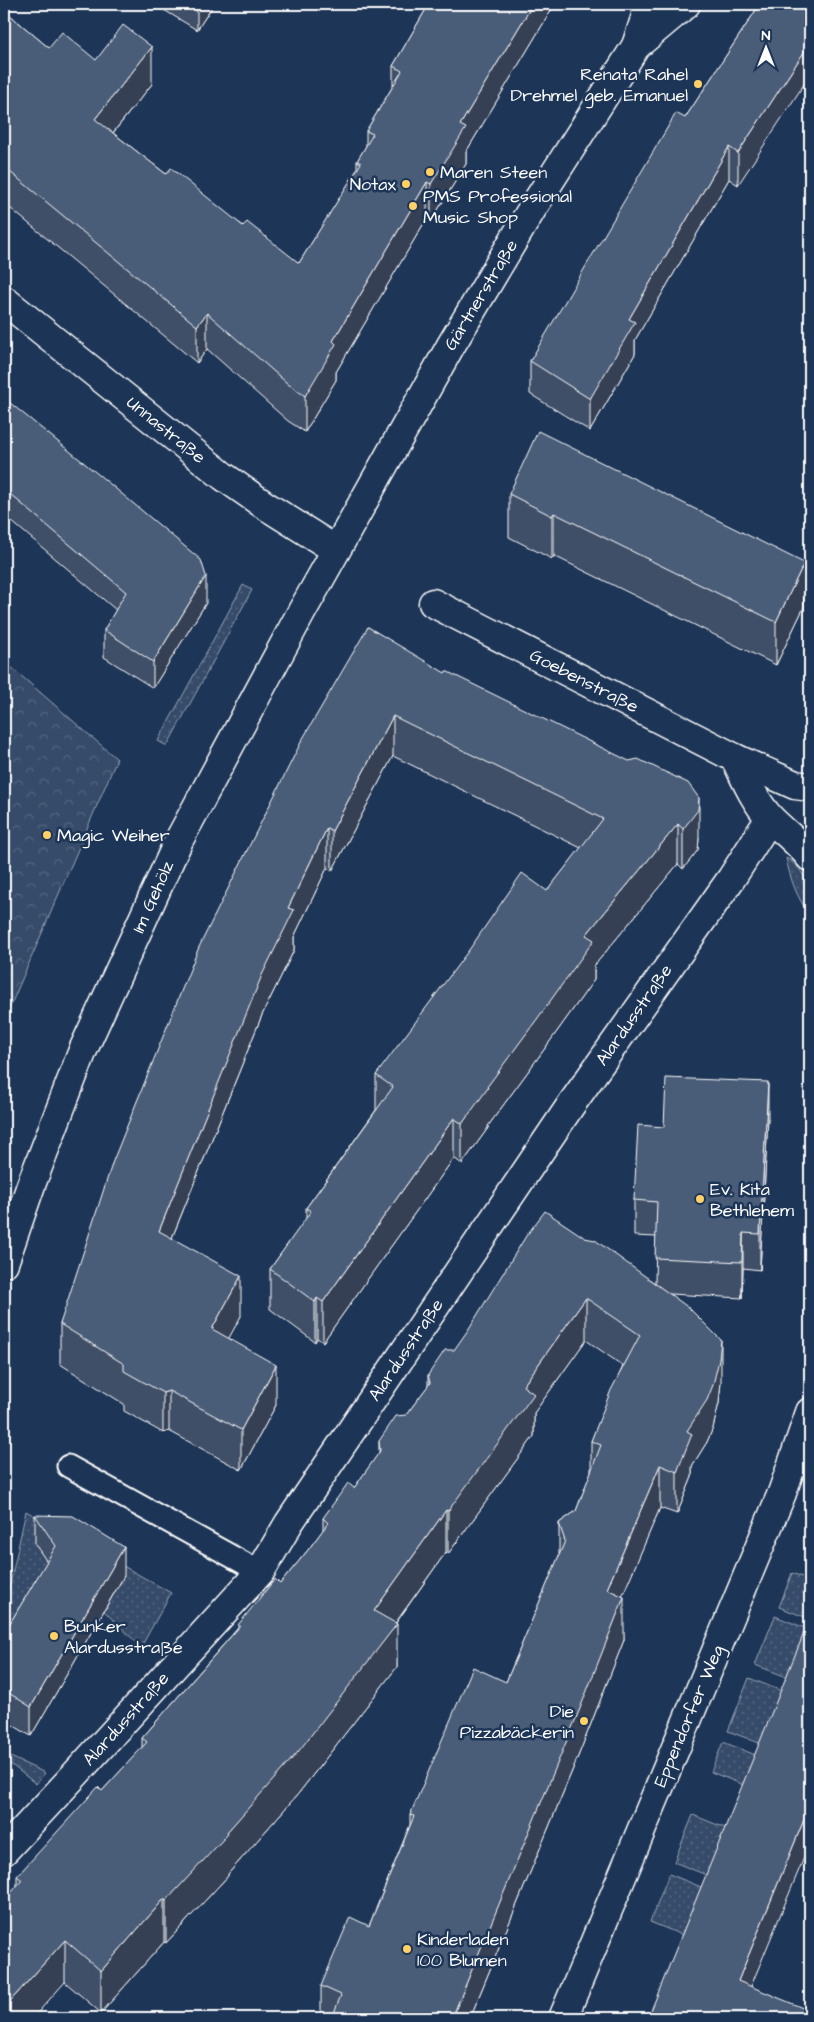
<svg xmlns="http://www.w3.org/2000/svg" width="814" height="2022" viewBox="0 0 814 2022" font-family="'Architects Daughter',sans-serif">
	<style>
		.grass { fill: url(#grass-dots); stroke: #9aa5b4 }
		.park { fill: url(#park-crowns); stroke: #9aa5b4 }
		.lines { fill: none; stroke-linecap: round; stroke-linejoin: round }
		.lane-casing { stroke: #fff; stroke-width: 25 }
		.street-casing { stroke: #fff; stroke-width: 31 }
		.primary-casing { stroke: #fff; stroke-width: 31 }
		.lane { stroke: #1d3557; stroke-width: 21 }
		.street { stroke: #1d3557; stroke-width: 28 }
		.primary { stroke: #1d3557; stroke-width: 28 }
		.wall { fill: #405068; stroke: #fff }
		.shaded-wall { fill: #344155; stroke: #fff }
		.building { fill: #4a5d79; stroke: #fff }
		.poi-dot { fill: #ffd166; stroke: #1d3557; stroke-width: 2 }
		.labels { text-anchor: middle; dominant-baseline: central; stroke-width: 5; stroke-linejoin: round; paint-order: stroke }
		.poi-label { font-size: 18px; fill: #fff; stroke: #1d3557; text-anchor: start }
		.street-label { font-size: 18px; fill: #fff; stroke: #1d3557 }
	</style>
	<defs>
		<pattern id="grass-dots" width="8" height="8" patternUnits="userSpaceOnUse" patternTransform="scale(1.25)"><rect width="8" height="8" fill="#364b69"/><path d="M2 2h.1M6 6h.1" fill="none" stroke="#546680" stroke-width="1.8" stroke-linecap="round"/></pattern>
		<pattern id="park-crowns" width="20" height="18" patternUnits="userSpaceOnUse" patternTransform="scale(1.25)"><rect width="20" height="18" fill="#364b69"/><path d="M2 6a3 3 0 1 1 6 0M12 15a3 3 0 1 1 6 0" fill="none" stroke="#546680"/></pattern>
	</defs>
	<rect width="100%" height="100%" fill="#1d3557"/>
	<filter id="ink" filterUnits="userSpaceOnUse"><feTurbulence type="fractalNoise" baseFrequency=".02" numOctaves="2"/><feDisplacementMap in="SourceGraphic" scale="10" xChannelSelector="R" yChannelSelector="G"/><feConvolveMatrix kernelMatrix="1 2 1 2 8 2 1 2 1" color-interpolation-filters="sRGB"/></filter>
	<g filter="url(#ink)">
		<!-- grass -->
		<g class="grass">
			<path d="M243 585 252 590 167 746 158 741Z"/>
			<path d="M786 858C808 869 810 893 810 916 796 895 791 882 786 858Z"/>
			<path d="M26 1511 171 1593 141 1647 104 1611 124 1576H56L4 1661V1612Z"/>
			<path d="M792 1573 810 1580V1619L779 1607Z"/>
			<path d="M775 1616 810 1630 795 1680 755 1665Z"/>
			<path d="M749 1678 789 1694 767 1746 728 1731Z"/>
			<path d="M723 1742 763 1758 751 1788 711 1772Z"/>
			<path d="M4 1754 45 1773 36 1784 9 1763 4 1769Z"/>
			<path d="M693 1815 735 1832 716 1879 674 1862Z"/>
			<path d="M669 1874 711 1891 692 1939 650 1922Z"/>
		</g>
		<!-- park -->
		<path class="park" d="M4 661 117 759 4 1021Z"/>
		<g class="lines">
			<defs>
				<path id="lane" d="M68 1466 260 1572"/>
				<g id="street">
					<path d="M4 300 223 476 263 504 336 550"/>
					<path d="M433 603 735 758 795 785 810 787"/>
					<path d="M735 758C745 779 755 802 771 819 784 832 798 842 810 857"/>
					<path d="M4 1851 71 1779 260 1572 289 1523 573 1102 731 879 770 818"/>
					<path d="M563 2018 782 1493 810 1412"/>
				</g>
				<g id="primary">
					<path d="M636 46 686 4"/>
					<path d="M4 1263 31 1185 83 1050 179 840 301 613 450 347 532 209 636 46 650 4"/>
				</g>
			</defs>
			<!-- lane casing -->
			<use href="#lane" class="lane-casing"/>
			<!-- street casing -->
			<use href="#street" class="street-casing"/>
			<!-- primary casing -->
			<use href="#primary" class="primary-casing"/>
			<!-- lane -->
			<use href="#lane" class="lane"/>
			<!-- street -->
			<use href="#street" class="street"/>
			<!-- primary -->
			<use href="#primary" class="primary"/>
		</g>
		<!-- wall -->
		<g class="wall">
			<path d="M154 4H214L197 30Z"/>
			<path d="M429 4H555L466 152V164L431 221 427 218 336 372V380L305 432 288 421 207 349 197 363 4 203V10L49 48 96 60 152 84 113 133 166 174 299 263 357 170V161L366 146V131L393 86V66Z"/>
			<path d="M760 4 738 185 729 179 635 340V354L590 431 530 394V361L685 118Z"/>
			<path d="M4 398 206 603 153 688 104 657V630L116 610 4 515Z"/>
			<path d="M509 494 804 607 776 665 554 556 552 559 509 537Z"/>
			<path d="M810 497V541L809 540V501Z"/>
			<path d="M368 627 699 838 698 850 683 869 678 864 594 966V980L543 1051 488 1126V1128L462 1164 454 1158 323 1342 317 1338 315 1342 270 1309V1269L306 1219V1208L376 1110V1075L547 891 581 848 393 756 332 871 327 868 294 937V950L262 1015 172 1238 241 1316 228 1338 276 1405 241 1470 169 1431 163 1433 124 1411V1404L60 1364V1324Z"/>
			<path d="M768 1118 760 1270 743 1268 742 1298 670 1294 721 1382 719 1403 713 1428 707 1442 692 1466V1477L677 1514 660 1508 622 1596 624 1640 579 1754 470 2018H321V1986L369 1926 410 1825V1815L506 1682 559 1556V1523L576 1511 591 1472V1441L623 1366 586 1340 534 1413V1436L448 1554 446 1552 396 1623 397 1667 298 1794 228 1874V1876L166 1943 164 1942 101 2013 65 1982 17 1886V1876L102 1791 142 1748V1738L238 1628V1625L280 1584 308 1550 323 1530V1518L354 1488 379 1453V1441L406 1415 428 1386V1375L454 1350 585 1238 655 1283 656 1237 634 1236V1200L664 1127Z"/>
			<path d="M35 1515 124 1576 31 1736 4 1720V1633L47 1562 35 1544Z"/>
		</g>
		<!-- shaded-wall -->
		<g class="shaded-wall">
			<path d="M197 4H214L197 30Z"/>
			<path d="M533 4H555L466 152V164L431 221V184L460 125Z"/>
			<path d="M810 43V75L738 185V153Z"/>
			<path d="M152 47V84L95 155V119Z"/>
			<path d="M729 147V179L635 340V354L590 431V399L629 319Z"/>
			<path d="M427 182V218L336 372V380L305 432V396L333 341Z"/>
			<path d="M207 313V349L197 363V326Z"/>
			<path d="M554 513V556L552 559V516Z"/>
			<path d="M804 563V607L776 665V622Z"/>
			<path d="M206 576V603L153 688V662Z"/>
			<path d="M393 716V756L332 871V831Z"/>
			<path d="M699 798V838L698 850 683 869V829Z"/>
			<path d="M678 824V864L594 966V980L543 1051 488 1126V1128L462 1164V1124L586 935Z"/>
			<path d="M327 828V868L294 937V950L262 1015 159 1270V1231L288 908Z"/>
			<path d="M768 1082V1118L760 1270V1234Z"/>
			<path d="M454 1118V1158L323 1342V1302Z"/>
			<path d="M743 1233V1268L742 1298V1262Z"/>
			<path d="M241 1276V1316L212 1369V1329Z"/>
			<path d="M317 1298V1338L315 1342V1302Z"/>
			<path d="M586 1298V1340L534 1413V1436L448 1554V1511L523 1386Z"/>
			<path d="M721 1340V1382L719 1403 713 1428 707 1442 692 1466V1477L677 1514V1472L687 1431Z"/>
			<path d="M276 1365V1405L241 1470V1430Z"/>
			<path d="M169 1391V1431L163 1433V1393Z"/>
			<path d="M660 1465V1508L607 1632V1589Z"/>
			<path d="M446 1510V1552L374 1653V1611Z"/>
			<path d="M124 1547V1576L31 1736V1707Z"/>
			<path d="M624 1597V1640L579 1754 470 2018H452Z"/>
			<path d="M397 1624V1667L298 1794 228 1874V1876L166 1943V1901L227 1832Z"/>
			<path d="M810 1805V1843L738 2018V1981Z"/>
			<path d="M164 1899V1942L101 2013V1971Z"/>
			<path d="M65 1940V1982L33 2018H4V2008Z"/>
		</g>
		<!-- building -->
		<g class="building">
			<path d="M429 4H533L460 125 466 128 431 184 427 182 333 341 336 344 305 396 288 384 207 313 197 326 4 167V10L49 48 62 32 96 60 123 25 152 47 95 119 166 174 171 168 243 226 247 222 299 263 361 163 357 161 373 134 366 131 402 71 393 66Z"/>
			<path d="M760 4H810V43L738 153 729 147 629 319 635 322 590 399 530 361 676 113 685 118Z"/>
			<path d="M4 398 104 479 201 560 206 576 153 662 104 630 126 592 4 489Z"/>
			<path d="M538 431 804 563 776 622 554 513 552 516 509 494Z"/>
			<path d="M368 627 445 673 446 671 629 761 638 759 688 783 699 798 698 810 683 829 678 824 586 935 594 940 543 1011 487 1087 488 1088 462 1124 454 1118 323 1302 317 1298 315 1302 270 1269 311 1211 306 1208 393 1087 376 1075 469 950 522 873 547 891 603 819 393 716 332 831 327 828 288 908 294 910 262 975 159 1231 241 1276 212 1329 276 1365 241 1430 169 1391 163 1393 124 1371V1364L60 1324 113 1161 199 947 302 740Z"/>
			<path d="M666 1078 768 1082 760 1234 743 1233 742 1262 655 1258 657 1202 634 1200 638 1125 664 1127Z"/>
			<path d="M545 1211 585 1238 595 1240 689 1308 721 1340 719 1360 713 1385 707 1400 687 1431 692 1434 677 1472 660 1465 607 1589 624 1597 579 1711 452 2018H332L341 1995 321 1986 350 1917 369 1926 414 1816 410 1815 473 1667 506 1682 565 1541 559 1523 576 1511 601 1445 591 1441 611 1390 640 1335 586 1298 523 1386 534 1394 448 1511 446 1510 374 1611 397 1624 298 1752 227 1832 228 1834 166 1901 164 1899 101 1971 65 1940 4 2008V1901L22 1880 17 1876 98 1787 102 1791 147 1742 142 1738 240 1626 238 1625 275 1579 280 1584 308 1550 328 1523 323 1518 348 1483 354 1488 380 1451 379 1441 396 1416 406 1415 430 1383 428 1375 445 1350H454L468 1330 526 1236Z"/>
			<path d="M35 1515 73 1516 124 1547 31 1707 4 1690V1633L56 1546Z"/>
			<path d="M810 1618V1805L738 1981 810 2011V2018H648Z"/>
		</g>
	</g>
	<!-- markers -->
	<g class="poi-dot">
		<circle cx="698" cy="84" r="5"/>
		<circle cx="430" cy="172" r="5"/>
		<circle cx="406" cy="184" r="5"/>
		<circle cx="413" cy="206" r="5"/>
		<circle cx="47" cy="835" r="5"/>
		<circle cx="700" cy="1199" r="5"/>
		<circle cx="54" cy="1636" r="5"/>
		<circle cx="584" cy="1721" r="5"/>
		<circle cx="407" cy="1949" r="5"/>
	</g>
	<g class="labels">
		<!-- poi labels -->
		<g class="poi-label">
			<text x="688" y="74" text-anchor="end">Renata Rahel<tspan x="688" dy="21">Drehmel geb. Emanuel</tspan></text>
			<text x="440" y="172">Maren Steen</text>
			<text x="396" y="184" text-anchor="end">Notax</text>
			<text x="423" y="196">PMS Professional<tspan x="423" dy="21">Music Shop</tspan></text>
			<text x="57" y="835">Magic Weiher</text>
			<text x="710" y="1189">Ev. Kita<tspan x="710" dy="21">Bethlehem</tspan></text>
			<text x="64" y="1626">Bunker<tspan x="64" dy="21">Alardusstraße</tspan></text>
			<text x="574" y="1711" text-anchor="end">Die<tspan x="574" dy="21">Pizzabäckerin</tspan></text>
			<text x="417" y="1939">Kinderladen<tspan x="417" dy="21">100 Blumen</tspan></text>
		</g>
		<!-- street labels -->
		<g class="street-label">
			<text transform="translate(481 295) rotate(-59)">Gärtnerstraße</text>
			<text transform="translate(166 430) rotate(39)">Unnastraße</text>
			<text transform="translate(584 681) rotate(27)">Goebenstraße</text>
			<text transform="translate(153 897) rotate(-66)">Im Gehölz</text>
			<text transform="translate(634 1015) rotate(-55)">Alardusstraße</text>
			<text transform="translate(406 1350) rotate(-56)">Alardusstraße</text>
			<text transform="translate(689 1716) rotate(-67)">Eppendorfer Weg</text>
			<text transform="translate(126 1719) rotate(-48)">Alardusstraße</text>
		</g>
	</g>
	<!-- margin -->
	<rect width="814" height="2022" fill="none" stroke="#1d3557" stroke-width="20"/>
	<rect x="10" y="10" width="794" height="2002" fill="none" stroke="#fff" stroke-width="2" filter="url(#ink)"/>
	<!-- north arrow -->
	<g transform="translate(766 48)" stroke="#1d3557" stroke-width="4" paint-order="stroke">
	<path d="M0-4L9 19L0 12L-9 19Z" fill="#ffffff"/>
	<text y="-8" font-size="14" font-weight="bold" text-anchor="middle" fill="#ffffff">N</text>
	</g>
</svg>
